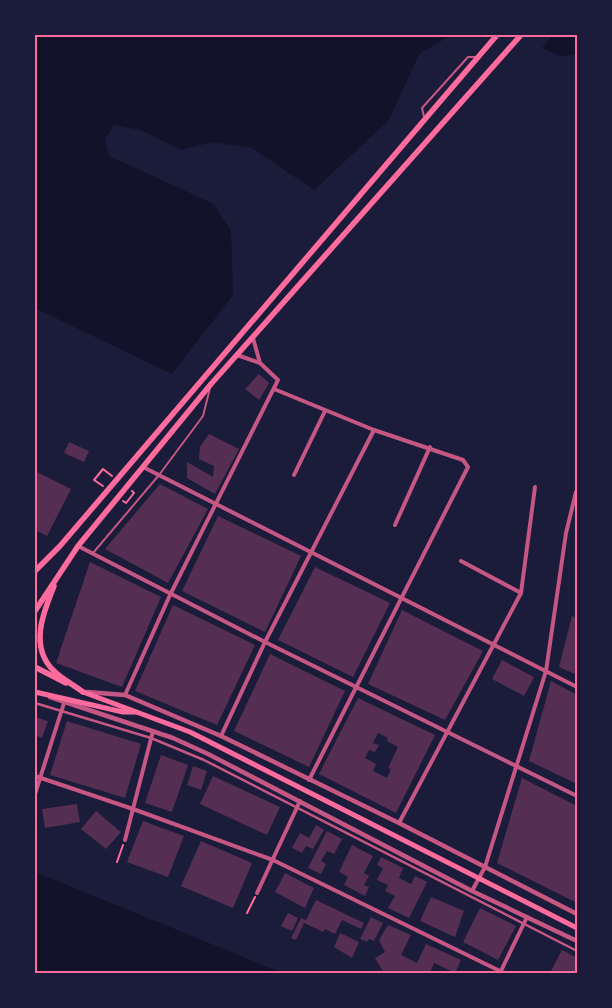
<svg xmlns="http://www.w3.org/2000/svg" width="612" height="1008" viewBox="0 0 612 1008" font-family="'Sofia Sans Condensed',sans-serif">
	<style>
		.water { fill: #12122b }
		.building { fill: #542f53; fill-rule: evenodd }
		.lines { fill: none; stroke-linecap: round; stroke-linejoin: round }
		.path { stroke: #ff6b9d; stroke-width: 2 }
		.service { stroke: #c65784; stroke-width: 2 }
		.pedestrian { stroke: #c65784; stroke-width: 2.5 }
		.minor { stroke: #c65784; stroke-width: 4 }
		.tertiary { stroke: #c65784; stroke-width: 4.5 }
		.secondary { stroke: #ff6b9d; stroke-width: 5 }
		.primary { stroke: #ff6b9d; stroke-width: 5.5 }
		.neatline { fill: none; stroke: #ff6b9d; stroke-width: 2 }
	</style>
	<rect width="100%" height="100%" fill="#1b1b3a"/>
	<!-- water -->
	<g class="water">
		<path d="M35 35H451L419 54 389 120 314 190 252 148 212 142 181 150 141 130 114 125 105 139 109 156 214 204 231 231 233 295 172 374 35 308Z"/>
		<path d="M553 35H577V54L560 56 542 48Z"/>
		<path d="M35 872 282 973H35Z"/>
	</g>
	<!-- building -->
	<g class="building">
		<path d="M259 374 269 383 259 400 245 389Z"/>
		<path d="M209 434 239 449 215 494 187 478V462L213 477 214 466 199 459 200 447Z"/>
		<path d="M69 442 89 451 84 462 64 453Z"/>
		<path d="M35 471 71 489 47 536 35 530Z"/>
		<path d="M160 484 208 509 168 583 105 549Z"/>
		<path d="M218 516 301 556 265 632 182 591Z"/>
		<path d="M90 562 161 597 122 687 56 663Z"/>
		<path d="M315 567 390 603 353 677 278 640Z"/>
		<path d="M173 605 255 645 217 725 135 691Z"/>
		<path d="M402 610 483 651 445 720 368 684Z"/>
		<path d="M572 616 577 619V675L559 667Z"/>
		<path d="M270 654 345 691 309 767 234 731Z"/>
		<path d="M502 660 534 677 524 696 492 679Z"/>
		<path d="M551 681 577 695V784L529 761Z"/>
		<path d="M358 698 435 735 396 813 319 774ZM378 733 388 738 387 741 398 747 388 768 391 769 387 778 373 771 376 764 365 758 369 750 375 752 379 745 373 743Z"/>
		<path d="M35 717 48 721 42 738 35 735Z"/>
		<path d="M67 721 141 744 125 798 50 775Z"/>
		<path d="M161 755 188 765 172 812 145 803Z"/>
		<path d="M193 766 207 771 201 790 187 785Z"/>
		<path d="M213 776 280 807 267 835 200 804Z"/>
		<path d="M522 778 577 806V903L497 863Z"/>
		<path d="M77 804 80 822 45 828 42 809Z"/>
		<path d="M96 811 121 832 106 849 81 829Z"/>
		<path d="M143 821 184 836 168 877 127 862Z"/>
		<path d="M316 825 324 830 313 849 306 846 302 853 292 848 300 833 309 838Z"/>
		<path d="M327 831 342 839 334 854 327 851 321 861 326 864 321 874 308 868Z"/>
		<path d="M201 841 252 863 233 908 181 886Z"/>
		<path d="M352 845 373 856 364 873 369 876 364 885 369 887 365 896 344 885 348 877 339 872Z"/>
		<path d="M381 857 403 868 399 878 411 884 415 876 427 882 409 918 388 908 395 896 385 891 388 885 377 880 383 868 377 865Z"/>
		<path d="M285 873 314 888 305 908 275 892Z"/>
		<path d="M431 897 464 911 455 937 420 921Z"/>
		<path d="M316 900 364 923 361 929 342 920 335 934 325 929 323 932 304 923 296 940 291 938 301 918 306 920Z"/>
		<path d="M480 908 516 926 498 960 463 942Z"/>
		<path d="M288 913 298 918 292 931 281 926Z"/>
		<path d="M371 917 383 923 374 941 369 939 367 942 360 939Z"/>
		<path d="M388 925 411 935 401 955 417 963 426 944 461 960 455 973 434 963 430 973H384L375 958 385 952 379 940Z"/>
		<path d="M340 933 359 942 352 958 334 947Z"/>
		<path d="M562 950 577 958V973H550Z"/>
	</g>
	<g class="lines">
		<!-- path -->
		<g class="path">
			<path d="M103 486 94 480 103 469 112 476"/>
			<path d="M123 501 126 503 134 493 132 491"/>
			<path d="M117 862 123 845"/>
			<path d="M247 913 255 897"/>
		</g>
		<!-- service -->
		<g class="service">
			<path d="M424 117 422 108 468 57H475"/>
			<path d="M93 553 159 475 203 416 210 388"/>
		</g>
		<!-- pedestrian -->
		<path class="pedestrian" d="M35 703 151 738 204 760 577 951"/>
		<!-- minor -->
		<g class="minor">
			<path d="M237 355 260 363"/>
			<path d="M274 389 374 430 463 460 468 467 309 780"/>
			<path d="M143 467 577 687"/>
			<path d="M294 475 325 411"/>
			<path d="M395 525 430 447"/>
			<path d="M78 546 265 642 577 796"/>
			<path d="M461 561 521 593"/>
			<path d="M125 695 170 595 278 380 260 363 253 338"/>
			<path d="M221 736 265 642 374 430"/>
			<path d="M35 776 133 809 273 860 504 973"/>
			<path d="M35 794 64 703"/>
			<path d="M399 823 521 593 535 487"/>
			<path d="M125 840 153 731"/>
			<path d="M472 891 485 867 546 671 566 533 576 492"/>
			<path d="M257 893 300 801"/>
			<path d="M500 973 527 917"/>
		</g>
		<!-- tertiary -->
		<g class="tertiary">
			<path d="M87 692 125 695 221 736 399 823 577 914"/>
			<path d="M50 697 173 738 208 754 472 891 577 941"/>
		</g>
		<!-- secondary -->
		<g class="secondary">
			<path d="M35 692 123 712H136"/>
			<path d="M83 692 190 732 577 928"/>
		</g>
		<!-- primary -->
		<g class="primary">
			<path d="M35 571 60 546 497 35"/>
			<path d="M54 586C43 613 29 647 54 671 62 679 74 685 83 692"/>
			<path d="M35 611 78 546 211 384 521 35"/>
			<path d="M35 667 66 683"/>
		</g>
	</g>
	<!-- border -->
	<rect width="612" height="1008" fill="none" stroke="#1b1b3a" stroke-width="72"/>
	<rect x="36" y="36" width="540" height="936" class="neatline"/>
</svg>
